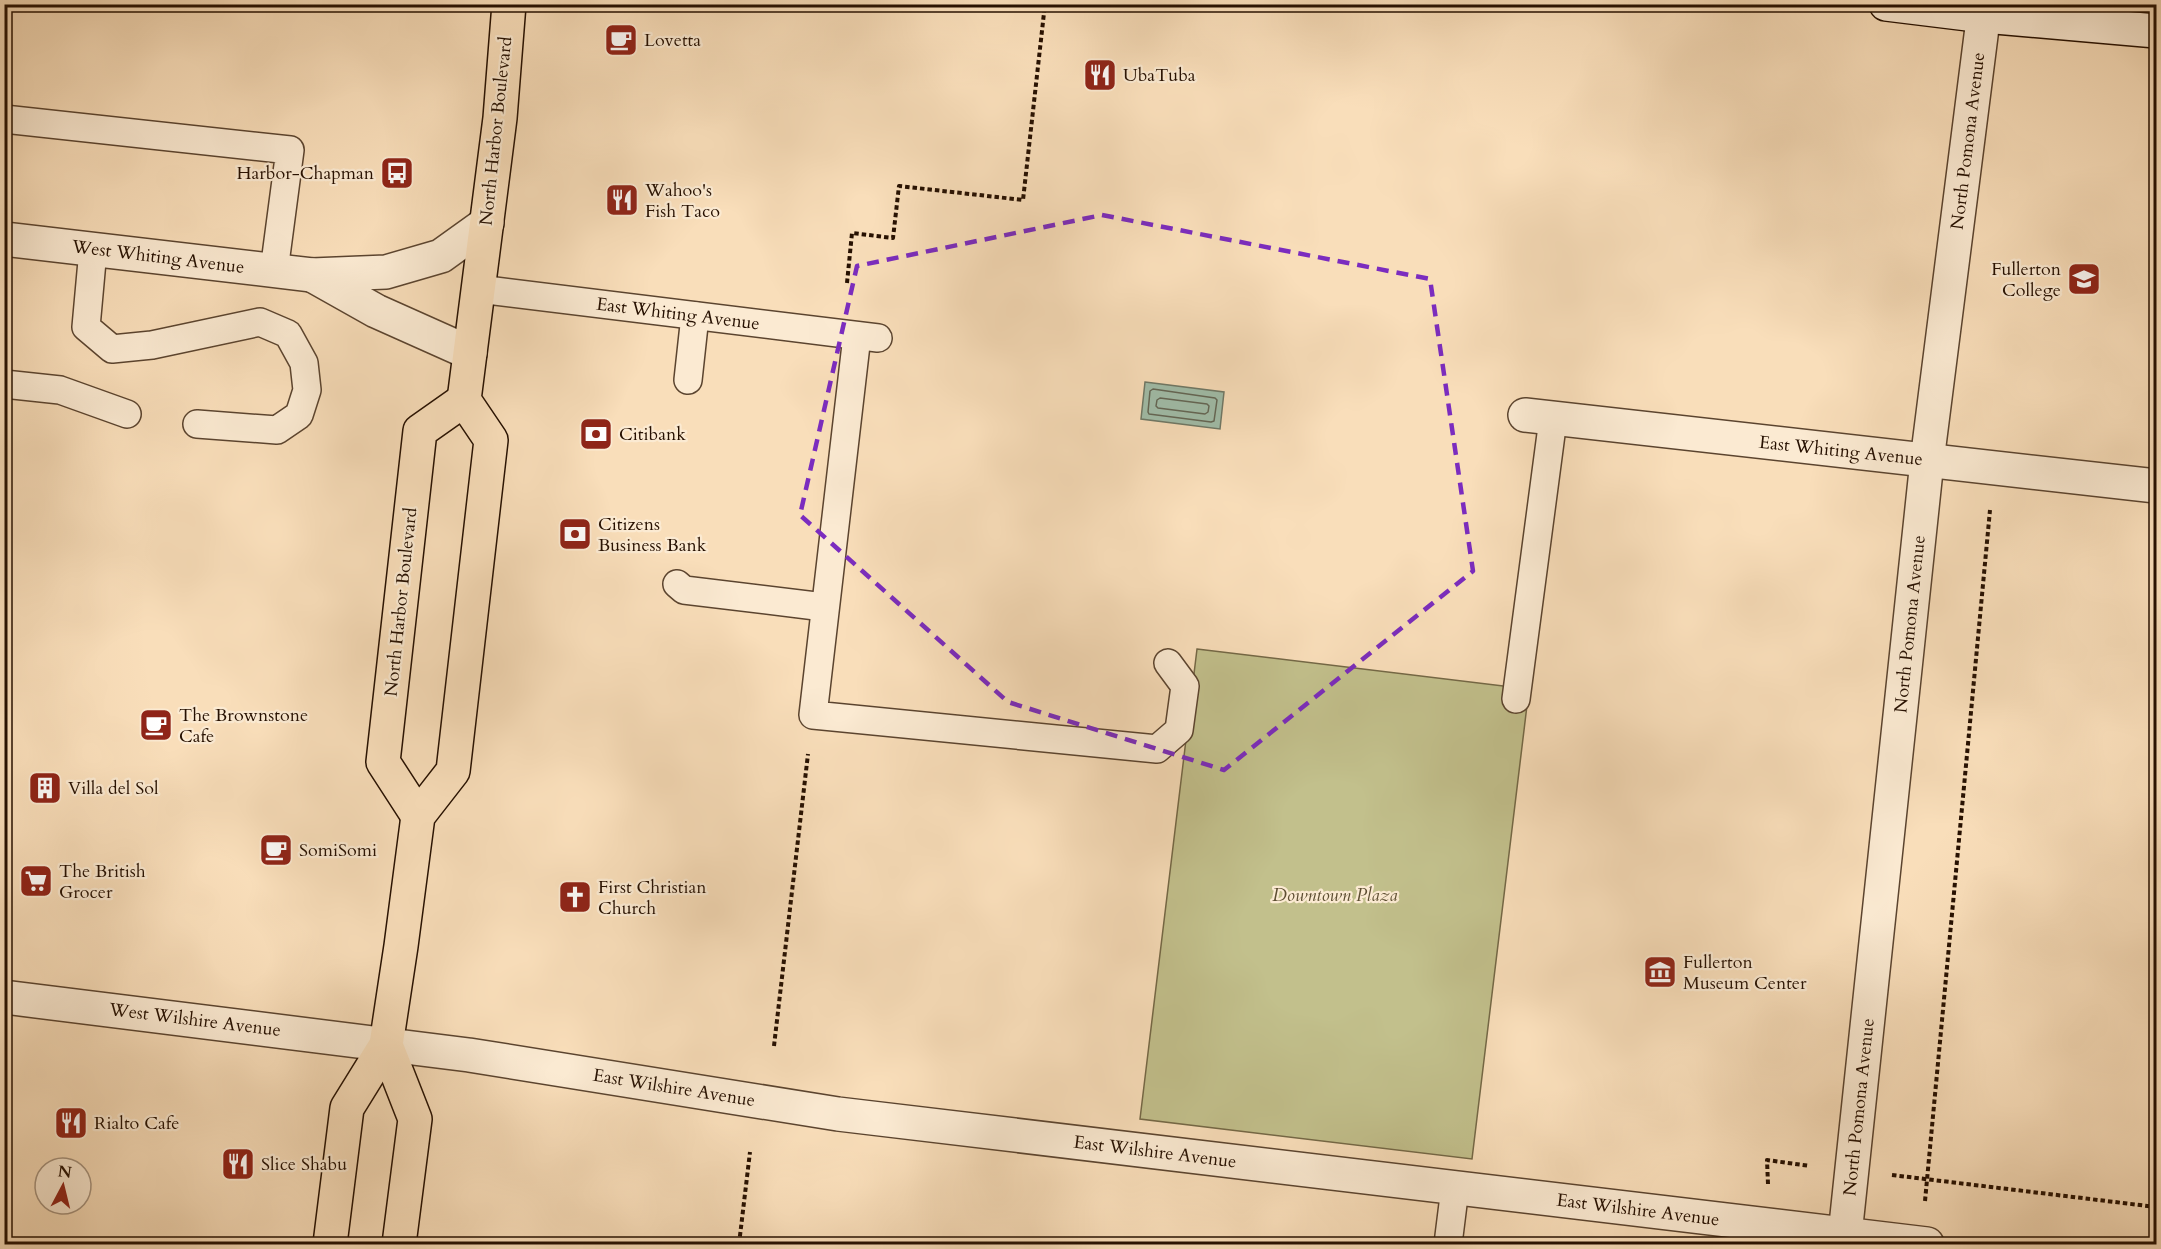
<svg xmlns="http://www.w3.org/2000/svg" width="2161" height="1249" viewBox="0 0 2161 1249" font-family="Cardo,serif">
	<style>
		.green { fill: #c2c08c; stroke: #746846; stroke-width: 1.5 }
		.water { fill: #a0bda9; stroke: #6f7866; stroke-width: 1.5 }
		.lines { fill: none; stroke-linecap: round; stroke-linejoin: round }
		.shore { stroke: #636655; stroke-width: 1.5 }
		.lane-casing { stroke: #5b442f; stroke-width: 30 }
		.street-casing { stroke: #5b442f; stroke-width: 36 }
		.secondary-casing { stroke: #261001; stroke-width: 36 }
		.primary-casing { stroke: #261001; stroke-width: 36 }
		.path { stroke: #261001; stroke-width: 4; stroke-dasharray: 4.5 3; stroke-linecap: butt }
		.lane { stroke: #fbead2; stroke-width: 27 }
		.street { stroke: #fbead2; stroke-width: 33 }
		.secondary { stroke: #fbead2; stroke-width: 33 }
		.primary { stroke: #f9deba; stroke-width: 33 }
		.marked { fill: none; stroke: #7b2cbf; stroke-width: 4.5; stroke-dasharray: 12 8; stroke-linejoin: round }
		.labels { text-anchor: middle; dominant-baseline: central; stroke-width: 4.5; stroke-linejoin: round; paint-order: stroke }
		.poi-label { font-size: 18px; fill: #261001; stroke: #fbead2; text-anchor: start }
		.street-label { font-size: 18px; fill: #261001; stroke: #fbead2 }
		.park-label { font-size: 18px; font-style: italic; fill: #5d4e32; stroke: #fbead2 }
	</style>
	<rect width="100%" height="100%" fill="#f9deba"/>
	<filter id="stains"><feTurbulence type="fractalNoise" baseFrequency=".00333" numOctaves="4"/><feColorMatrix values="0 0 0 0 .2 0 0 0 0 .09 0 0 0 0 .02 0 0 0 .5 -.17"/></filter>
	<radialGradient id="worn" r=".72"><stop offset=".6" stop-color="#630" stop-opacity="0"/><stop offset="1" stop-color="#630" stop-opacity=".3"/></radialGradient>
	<!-- green -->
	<path class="green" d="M1197 649 1529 689 1472 1159 1140 1119Z"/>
	<!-- water -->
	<path class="water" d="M1145 382 1224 392 1220 429 1141 419Z"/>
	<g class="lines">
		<!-- shore -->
		<g class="shore">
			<path d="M1153 389 1215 398 1217 400 1214 421 1211 422 1149 414 1148 412 1150 391Z"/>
			<path d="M1160 398 1207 404 1209 406 1208 412 1205 414 1158 408 1156 406 1157 400Z"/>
		</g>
		<defs>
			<g id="lane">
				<path d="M4 119 290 150 274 271"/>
				<path d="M93 250 86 327 112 349 152 345 260 322 288 334 304 363 307 390 299 415 277 430 197 424"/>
				<path d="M479 289 878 338"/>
				<path d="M857 336 813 715 1157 749 1179 730 1185 686 1168 663"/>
				<path d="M688 380 695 316"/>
				<path d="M4 384 60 390 127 414"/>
				<path d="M677 584 684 590 824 607"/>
				<path d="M1516 699 1553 419"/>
				<path d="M1448 1244 1455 1188"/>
			</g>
			<g id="street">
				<path d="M4 239 312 275 386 272 441 256 487 223"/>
				<path d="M312 275 376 311 470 353"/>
				<path d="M1525 415 2156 486"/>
				<path d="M4 997 469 1055 838 1114 1927 1244"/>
				<path d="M1844 1244 1927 461 1985 4"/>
			</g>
			<path id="secondary" d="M1886 4 1984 16 2156 31"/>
			<g id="primary">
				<path d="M418 816 383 762 420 431 464 400"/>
				<path d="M386 1045 415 1119 399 1244"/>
				<path d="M330 1244 347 1108 386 1045 401 946 418 816 453 771 491 440 464 400 500 118 509 4"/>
			</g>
		</defs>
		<!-- lane casing -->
		<use href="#lane" class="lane-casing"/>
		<!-- street casing -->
		<use href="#street" class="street-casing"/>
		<!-- secondary casing -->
		<use href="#secondary" class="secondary-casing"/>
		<!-- primary casing -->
		<use href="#primary" class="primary-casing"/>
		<!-- path -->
		<g class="path">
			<path d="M847 283 852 233 893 238 899 186 1023 200 1045 4"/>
			<path d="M774 1046 808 754"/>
			<path d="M1892 1175 2156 1207"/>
			<path d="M1768 1184 1767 1160 1810 1166"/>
			<path d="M1925 1201 1990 510"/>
			<path d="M739 1244 750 1152"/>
		</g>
		<!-- lane -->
		<use href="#lane" class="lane"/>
		<!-- street -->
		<use href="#street" class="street"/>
		<!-- secondary -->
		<use href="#secondary" class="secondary"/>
		<!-- primary -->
		<use href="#primary" class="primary"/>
	</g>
	<!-- marked area -->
	<path class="marked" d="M1102 215 1430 279 1473 571 1224 770 1008 702 800 515 857 266Z"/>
	<!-- icons -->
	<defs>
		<symbol id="cafe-square" viewBox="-11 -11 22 22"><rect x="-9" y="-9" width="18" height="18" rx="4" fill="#8f2418" stroke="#fbead2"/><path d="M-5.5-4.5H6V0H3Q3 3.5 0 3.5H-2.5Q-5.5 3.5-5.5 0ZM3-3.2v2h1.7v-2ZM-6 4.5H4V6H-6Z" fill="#fff"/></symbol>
		<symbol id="restaurant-square" viewBox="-11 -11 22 22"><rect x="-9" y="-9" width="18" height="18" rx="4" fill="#8f2418" stroke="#fbead2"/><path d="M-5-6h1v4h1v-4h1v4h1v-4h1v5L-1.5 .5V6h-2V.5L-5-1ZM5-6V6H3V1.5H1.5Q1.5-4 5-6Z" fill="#fff"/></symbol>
		<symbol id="bus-square" viewBox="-11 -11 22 22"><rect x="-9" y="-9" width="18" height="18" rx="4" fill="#8f2418" stroke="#fbead2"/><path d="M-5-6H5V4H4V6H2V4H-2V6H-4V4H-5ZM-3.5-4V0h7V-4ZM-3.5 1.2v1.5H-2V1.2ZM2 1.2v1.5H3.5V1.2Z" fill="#fff"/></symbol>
		<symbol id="university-square" viewBox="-11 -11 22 22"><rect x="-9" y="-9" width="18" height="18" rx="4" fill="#8f2418" stroke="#fbead2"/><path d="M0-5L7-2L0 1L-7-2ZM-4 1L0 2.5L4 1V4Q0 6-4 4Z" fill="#fff"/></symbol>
		<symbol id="bank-square" viewBox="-11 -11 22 22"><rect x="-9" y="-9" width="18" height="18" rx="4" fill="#8f2418" stroke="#fbead2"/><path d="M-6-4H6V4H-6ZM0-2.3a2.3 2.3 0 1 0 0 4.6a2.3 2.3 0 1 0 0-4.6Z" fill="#fff"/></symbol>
		<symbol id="building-square" viewBox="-11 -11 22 22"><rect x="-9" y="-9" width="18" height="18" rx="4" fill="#8f2418" stroke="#fbead2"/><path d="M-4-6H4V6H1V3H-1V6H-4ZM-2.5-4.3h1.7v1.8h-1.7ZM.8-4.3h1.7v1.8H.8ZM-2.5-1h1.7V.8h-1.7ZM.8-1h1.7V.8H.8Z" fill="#fff"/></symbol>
		<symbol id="supermarket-square" viewBox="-11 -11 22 22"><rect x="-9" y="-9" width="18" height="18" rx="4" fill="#8f2418" stroke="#fbead2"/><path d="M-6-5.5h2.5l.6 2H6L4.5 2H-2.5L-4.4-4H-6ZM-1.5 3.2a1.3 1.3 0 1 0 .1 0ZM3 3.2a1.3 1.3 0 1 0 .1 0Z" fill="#fff"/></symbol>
		<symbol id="church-square" viewBox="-11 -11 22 22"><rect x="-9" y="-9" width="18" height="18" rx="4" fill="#8f2418" stroke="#fbead2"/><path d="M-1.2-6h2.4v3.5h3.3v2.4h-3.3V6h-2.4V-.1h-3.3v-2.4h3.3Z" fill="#fff"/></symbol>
		<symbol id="museum-square" viewBox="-11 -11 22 22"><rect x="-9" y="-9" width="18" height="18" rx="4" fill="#8f2418" stroke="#fbead2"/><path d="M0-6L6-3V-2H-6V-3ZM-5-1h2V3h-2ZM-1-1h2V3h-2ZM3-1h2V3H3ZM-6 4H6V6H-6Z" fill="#fff"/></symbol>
	</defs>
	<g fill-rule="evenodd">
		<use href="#cafe-square" x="602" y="21" width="38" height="38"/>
		<use href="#restaurant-square" x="1081" y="56" width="38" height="38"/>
		<use href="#bus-square" x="378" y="154" width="38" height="38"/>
		<use href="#restaurant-square" x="603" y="181" width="38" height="38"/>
		<use href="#university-square" x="2065" y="260" width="38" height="38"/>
		<use href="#bank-square" x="577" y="415" width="38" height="38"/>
		<use href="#bank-square" x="556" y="515" width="38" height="38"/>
		<use href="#cafe-square" x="137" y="706" width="38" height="38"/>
		<use href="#building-square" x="26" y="769" width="38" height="38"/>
		<use href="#cafe-square" x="257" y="831" width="38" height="38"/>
		<use href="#supermarket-square" x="17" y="862" width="38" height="38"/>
		<use href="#church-square" x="556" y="878" width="38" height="38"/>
		<use href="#museum-square" x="1641" y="953" width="38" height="38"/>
		<use href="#restaurant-square" x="52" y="1104" width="38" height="38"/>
		<use href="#restaurant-square" x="219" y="1145" width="38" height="38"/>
	</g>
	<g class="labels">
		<!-- poi labels -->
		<g class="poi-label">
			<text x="644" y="40">Lovetta</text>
			<text x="1123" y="75">UbaTuba</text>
			<text x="374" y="173" text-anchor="end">Harbor-Chapman</text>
			<text x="645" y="190">Wahoo's<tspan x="645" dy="21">Fish Taco</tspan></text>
			<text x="2061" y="269" text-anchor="end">Fullerton<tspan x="2061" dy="21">College</tspan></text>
			<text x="619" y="434">Citibank</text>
			<text x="598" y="524">Citizens<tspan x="598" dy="21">Business Bank</tspan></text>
			<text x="179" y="715">The Brownstone<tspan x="179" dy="21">Cafe</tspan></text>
			<text x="68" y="788">Villa del Sol</text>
			<text x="299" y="850">SomiSomi</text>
			<text x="59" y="871">The British<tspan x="59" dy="21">Grocer</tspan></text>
			<text x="598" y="887">First Christian<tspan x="598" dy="21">Church</tspan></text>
			<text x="1683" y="962">Fullerton<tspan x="1683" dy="21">Museum Center</tspan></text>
			<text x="94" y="1123">Rialto Cafe</text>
			<text x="261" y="1164">Slice Shabu</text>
		</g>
		<!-- street labels -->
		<g class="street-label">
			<text transform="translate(496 131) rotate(-84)">North Harbor Boulevard</text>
			<text transform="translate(1968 141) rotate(-83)">North Pomona Avenue</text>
			<text transform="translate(158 257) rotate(7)">West Whiting Avenue</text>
			<text transform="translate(678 314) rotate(7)">East Whiting Avenue</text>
			<text transform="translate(1841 451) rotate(6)">East Whiting Avenue</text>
			<text transform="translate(401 602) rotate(-84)">North Harbor Boulevard</text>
			<text transform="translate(1910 624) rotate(-84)">North Pomona Avenue</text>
			<text transform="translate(195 1020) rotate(7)">West Wilshire Avenue</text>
			<text transform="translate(674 1088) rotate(9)">East Wilshire Avenue</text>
			<text transform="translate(1859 1107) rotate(-84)">North Pomona Avenue</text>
			<text transform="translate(1155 1152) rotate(7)">East Wilshire Avenue</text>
			<text transform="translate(1638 1210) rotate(7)">East Wilshire Avenue</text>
		</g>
		<!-- park labels -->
		<g class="park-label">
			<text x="1335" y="895">Downtown Plaza</text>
		</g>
	</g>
	<!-- margin -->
	<rect width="2161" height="1249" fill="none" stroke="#f9deba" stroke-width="24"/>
	<rect x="6" y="6" width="2149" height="1237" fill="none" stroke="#261001" stroke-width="3"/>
	<rect x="12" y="12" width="2137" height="1225" fill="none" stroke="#261001" stroke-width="1.5"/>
	<!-- north arrow -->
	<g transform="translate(63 1186) rotate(7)"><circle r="28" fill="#fbead2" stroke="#a6937e" stroke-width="1.5"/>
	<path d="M0-4.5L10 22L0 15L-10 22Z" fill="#8f2418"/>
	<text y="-9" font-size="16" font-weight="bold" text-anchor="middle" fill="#261001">N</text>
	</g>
	<rect width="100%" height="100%" filter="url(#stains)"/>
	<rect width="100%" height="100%" fill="url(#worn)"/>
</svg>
